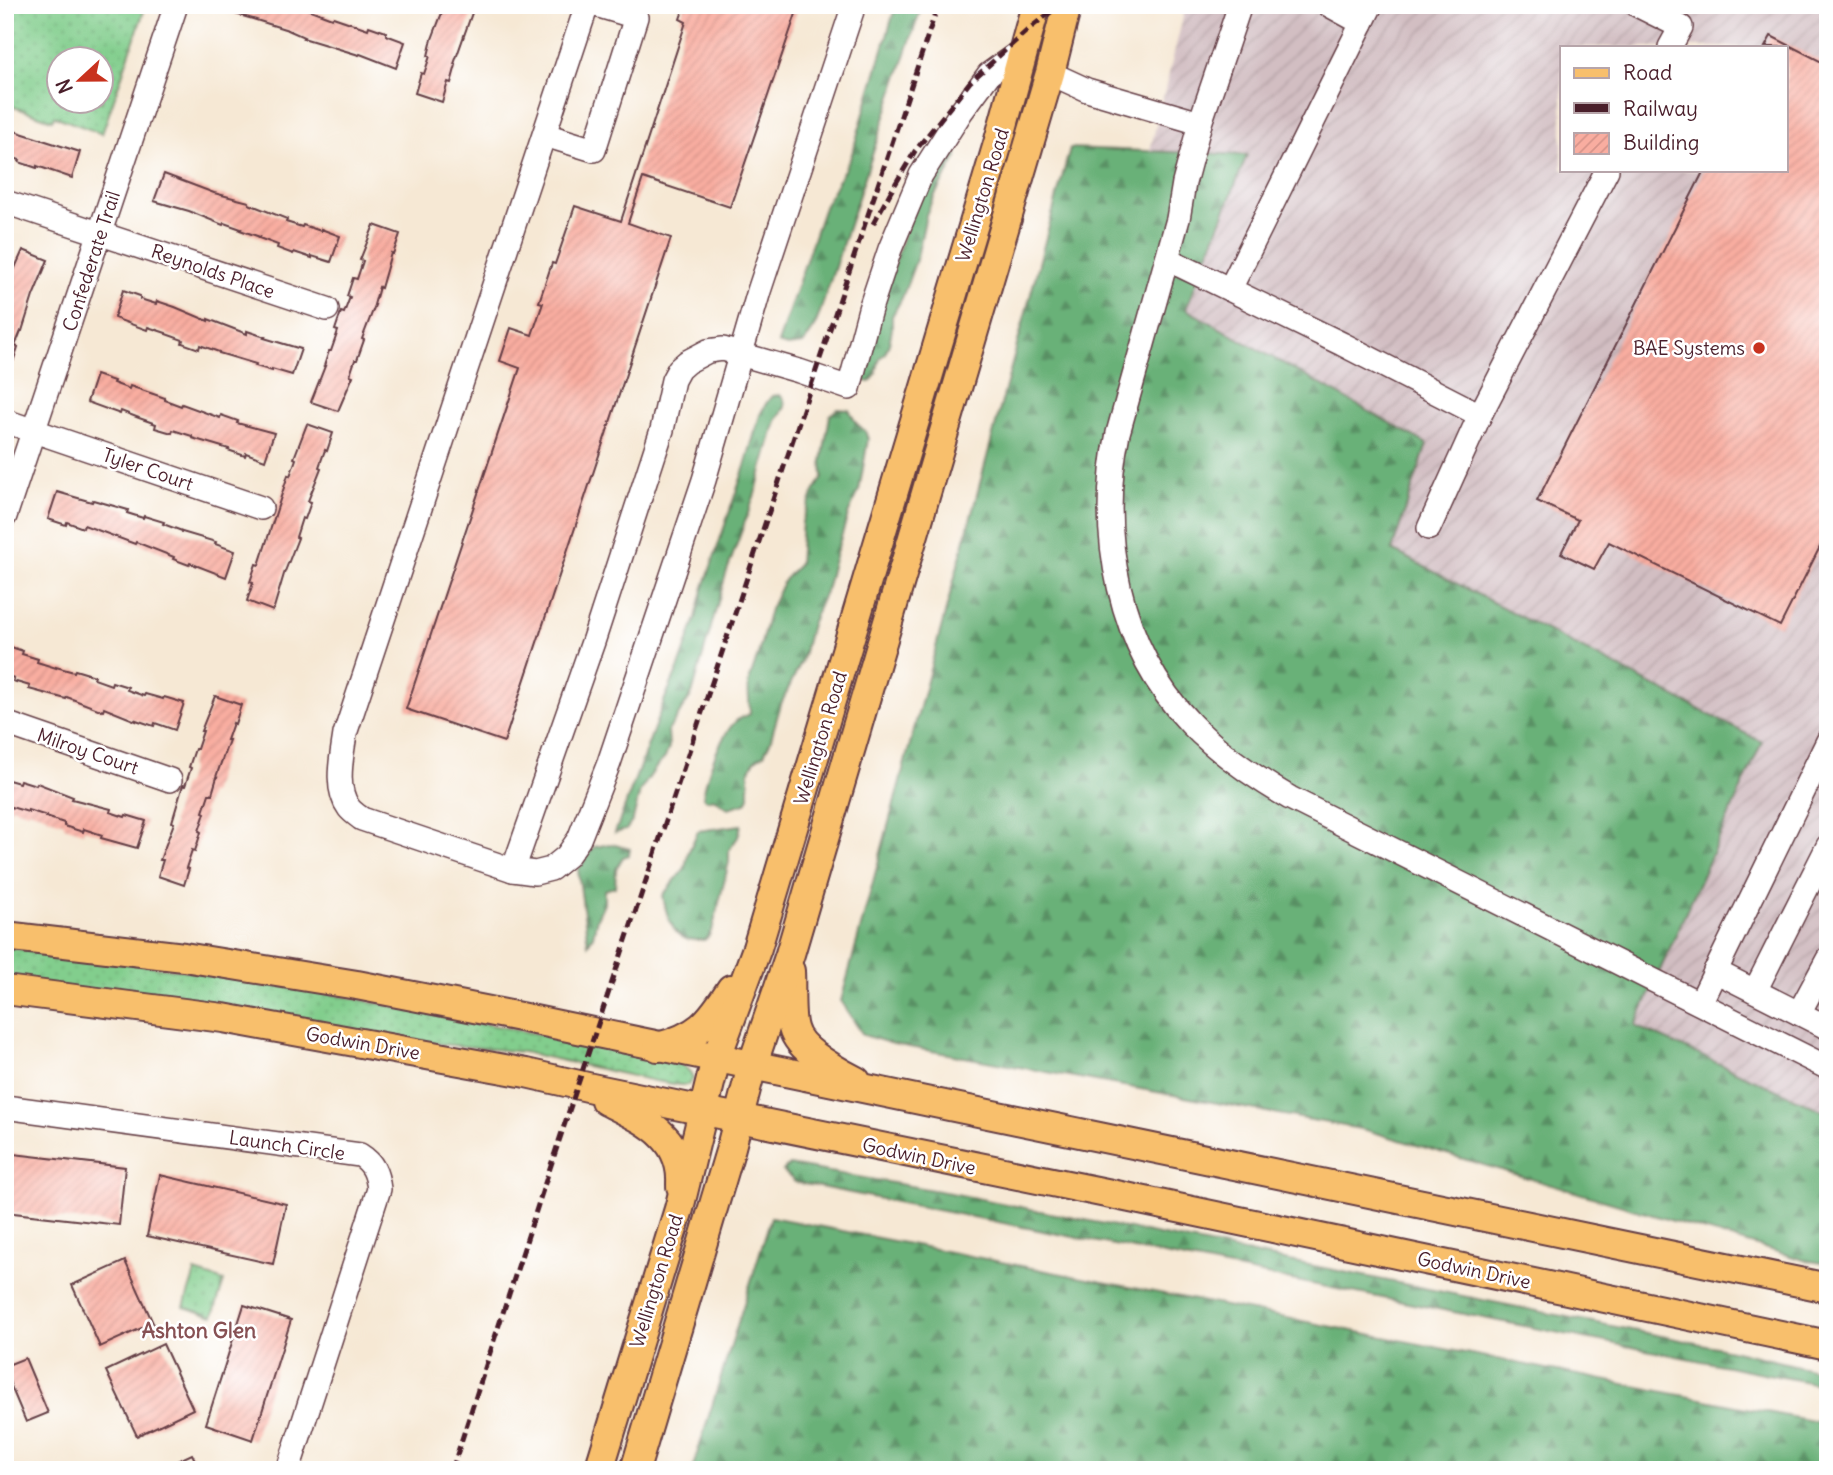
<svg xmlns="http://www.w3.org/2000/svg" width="1833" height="1475" viewBox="0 0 1833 1475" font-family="Delius,sans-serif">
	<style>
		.industrial { fill: url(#industrial-furrows); fill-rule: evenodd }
		.grass { fill: url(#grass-dots); stroke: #66765c; stroke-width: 2; fill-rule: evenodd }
		.forest { fill: url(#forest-firs); stroke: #5a6852; stroke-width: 2 }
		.building { fill: url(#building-hatch) }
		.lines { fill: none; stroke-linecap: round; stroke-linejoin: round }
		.minor-casing { stroke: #643d44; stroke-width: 26 }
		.major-casing { stroke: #643d44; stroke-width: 32 }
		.minor { stroke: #fff; stroke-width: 23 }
		.major { stroke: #f8bf6c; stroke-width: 28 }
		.rail { stroke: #4a1f2b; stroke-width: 5; stroke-dasharray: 10 5; stroke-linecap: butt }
		.poi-dot { fill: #c8321e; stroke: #fff; stroke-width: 2.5 }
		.labels { text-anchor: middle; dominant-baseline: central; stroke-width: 5; stroke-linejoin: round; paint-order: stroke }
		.street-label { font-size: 19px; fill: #4a1f2b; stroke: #fff }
		.poi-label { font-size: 19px; fill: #4a1f2b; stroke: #fff; text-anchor: end }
		.neighbourhood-label { font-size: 21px; font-weight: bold; fill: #875154; stroke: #fff }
	</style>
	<defs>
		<pattern id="industrial-furrows" width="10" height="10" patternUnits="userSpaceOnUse" patternTransform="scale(1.75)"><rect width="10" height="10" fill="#d2bec2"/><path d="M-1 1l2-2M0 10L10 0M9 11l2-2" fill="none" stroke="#b6a3a7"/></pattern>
		<pattern id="grass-dots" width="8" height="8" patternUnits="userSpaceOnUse" patternTransform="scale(1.75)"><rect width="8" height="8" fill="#82ce8d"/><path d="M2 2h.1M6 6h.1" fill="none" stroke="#72b07a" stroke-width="1.8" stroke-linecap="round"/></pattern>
		<pattern id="forest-firs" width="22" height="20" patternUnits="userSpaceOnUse" patternTransform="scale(1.75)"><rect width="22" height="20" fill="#69b178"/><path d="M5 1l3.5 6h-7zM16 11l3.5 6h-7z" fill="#588f63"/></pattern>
		<pattern id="building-hatch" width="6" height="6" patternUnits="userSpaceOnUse" patternTransform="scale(1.75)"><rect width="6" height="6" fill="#f9ada0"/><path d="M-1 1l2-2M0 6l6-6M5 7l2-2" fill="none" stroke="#d7948a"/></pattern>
	</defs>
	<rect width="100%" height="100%" fill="#fff"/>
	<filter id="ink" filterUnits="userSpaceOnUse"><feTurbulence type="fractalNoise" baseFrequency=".0143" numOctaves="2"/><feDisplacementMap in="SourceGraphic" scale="14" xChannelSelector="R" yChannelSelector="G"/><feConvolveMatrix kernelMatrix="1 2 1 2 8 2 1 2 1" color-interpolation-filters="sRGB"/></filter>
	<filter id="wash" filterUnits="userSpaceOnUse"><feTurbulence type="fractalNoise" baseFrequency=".00686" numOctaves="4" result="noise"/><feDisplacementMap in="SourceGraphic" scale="28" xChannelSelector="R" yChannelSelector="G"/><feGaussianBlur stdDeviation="1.57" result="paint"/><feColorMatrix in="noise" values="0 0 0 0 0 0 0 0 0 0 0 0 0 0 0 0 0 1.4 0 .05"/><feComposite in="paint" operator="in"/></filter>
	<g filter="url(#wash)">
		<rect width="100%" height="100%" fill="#f6e8d4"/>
		<!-- industrial -->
		<path class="industrial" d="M1186 5H1828V1113L1635 1026 1106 328ZM1562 47H1786V170H1562Z"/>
		<!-- grass -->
		<g class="grass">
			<path d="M5 5H146L102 134 54 116 52 120 5 104ZM60 60H102V102H60Z"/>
			<path d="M5 947 258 980 678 1061 690 1072 693 1079 688 1085H680L655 1081 523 1052 420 1042 5 979Z"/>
			<path d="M195 1272 224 1281 213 1316 184 1307Z"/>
		</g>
		<!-- forest -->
		<g class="forest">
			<path d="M896 5H922L815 327 803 344 787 346 778 343 824 207 851 157Z"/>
			<path d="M954 144 957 146V157L932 200 926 215 917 257 902 298 892 316V329L889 344 885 353 880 358 875 376 870 382 864 381 869 350 910 213Z"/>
			<path d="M1070 148 1247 155 1186 309 1427 444 1392 550 1762 742 1635 1026 1828 1113V1264L1804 1260 1366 1130 893 1044 863 1035 841 1001Z"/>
			<path d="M780 395 784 400 785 407 776 421 755 494 726 574 692 694 668 731 669 747 665 758 657 766 640 791 633 820 626 830 615 833 666 696 679 667 696 618 703 590 745 466 760 415 767 402 772 396Z"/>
			<path d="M838 409 849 410 856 423 865 431 868 439 859 491 849 512 832 566 827 587 811 624 802 660 781 704 770 742 764 754 755 760 749 772V797L746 803 728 808 713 798 707 800 703 797C706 776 720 736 736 721 739 718 746 716 750 714L748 684 758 655 770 609 784 580 799 564 802 522 814 492 823 477 822 461 830 415Z"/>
			<path d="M741 825 738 837 729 850V862L713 927 708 937 704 940C698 940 692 940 686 939 671 934 665 909 663 895L685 868 688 853 698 831Z"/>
			<path d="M611 844 630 849 629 855 623 857 616 869 615 887 604 890V903L597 918 593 936 588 944 578 870 594 847Z"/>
			<path d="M789 1165 956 1194 1731 1350 1828 1373V1386L795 1182 783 1171Z"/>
			<path d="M771 1217 1828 1424V1470H692Z"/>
		</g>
		<g id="blocks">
			<!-- building -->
			<g class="building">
				<path d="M220 5H297L332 18 333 17 368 29 369 26 386 32V35L405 42 396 68 360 54 359 55 303 38 304 37 288 30 253 19 218 9Z"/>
				<path d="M445 5H473L471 9 473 10 454 64 456 65 451 83 448 82 442 102 415 93 421 73 424 74 430 56H428L432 39Z"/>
				<path d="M685 5H799L730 207 643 178 628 223 671 238 504 742 406 709 520 368 500 361 511 328 532 335 543 303 539 302 552 263 555 264 575 206 621 221 686 22 680 19Z"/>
				<path d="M1771 36 1828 65V531L1780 626 1609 542 1594 569 1561 553 1578 520 1537 501 1704 170H1786V47H1765Z"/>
				<path d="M5 128 80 152 72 178 37 166V168L19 162 20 160 5 155Z"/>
				<path d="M164 174 214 193 249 202V204L287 219 286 222 302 227 303 225 321 231V229L340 236 331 262 312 256V258L294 252 293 254 277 248 278 245 259 238 260 237 240 230 241 229 224 223 223 225 189 211 154 201Z"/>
				<path d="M374 225 400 234 393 254 391 253 381 288 379 287 374 305H375L362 339 364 340 357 360H355L350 375 353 376 338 411 311 402 325 366H324L329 351H331L338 331 335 330 341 312 344 313 350 297 347 296 353 278 357 279 363 261 360 260Z"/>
				<path d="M23 250 48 260 33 296 22 331H21L15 346 18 347 12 365 10 364 6 377 5 290Z"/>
				<path d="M123 290 140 296V299L156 304 157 301 175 307 208 321V319L247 334V331L265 337 264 338 301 349 292 375 272 369V371L255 366 256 364 219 353V352L200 345 199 349 182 343 183 340 166 334V333L148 327 147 330 114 318Z"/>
				<path d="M96 375 114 381 113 383 129 389 130 386 165 398V400L181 406 182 404 220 418 221 415 238 421 237 423 274 433 265 460 246 453 245 456 228 450 229 449 192 438V436L173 430 172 433 155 428 156 424 139 418 121 411 120 414 87 402Z"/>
				<path d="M307 424 333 433 327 451 325 450 319 467 321 468 308 501 311 502 305 519 302 518 296 537 298 538 284 574 273 611 247 601 253 583 250 582 256 564 259 565 288 475 290 476 296 459 294 458Z"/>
				<path d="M57 492 92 502 93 500 128 510 127 513 143 518 144 516 164 522 163 524 182 531V532L216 542 215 544 235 551 226 577 190 563 189 565 173 559 174 557 136 542 135 544 84 525 83 528 67 522 66 525 48 519Z"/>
				<path d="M5 645 23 651 22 654 38 659 37 662 56 668V667L74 672 75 670 95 676 94 679 111 685 112 682 128 687 127 690 144 696 145 694 163 699 164 697 184 703 175 730 155 723 154 726 136 720V721L104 708 103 711 67 697 66 699 29 689 30 686 13 681 14 678 5 675Z"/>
				<path d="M215 696 241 705 235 724 233 723 227 740H229L216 777H217L212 794H209L203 812 205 813 199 831 201 832 195 851 192 850 186 868 189 869 184 885 158 876 163 860H160L174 823 172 822 183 785 185 786 191 768 189 767 195 749H197L203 731H201Z"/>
				<path d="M5 779 19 783 20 780 36 785 37 783 73 797 72 799 111 809 110 812 125 817 126 815 146 821 137 848 101 838 102 835 84 829 83 832 64 826V823L46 817 47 816 28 810V812L11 807 10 810 5 809Z"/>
				<path d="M5 1153 125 1167 119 1225 5 1212Z"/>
				<path d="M160 1175 286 1204 273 1264 147 1236Z"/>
				<path d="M125 1261 153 1323 100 1347 72 1285Z"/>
				<path d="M244 1305 291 1320 253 1440 206 1424Z"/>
				<path d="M163 1344 193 1409 137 1436 106 1371Z"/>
				<path d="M25 1358 48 1413 26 1422 5 1372V1366Z"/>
				<path d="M192 1454 200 1470H158Z"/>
			</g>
		</g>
	</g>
	<g filter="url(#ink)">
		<use href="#blocks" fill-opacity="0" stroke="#643d44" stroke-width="2"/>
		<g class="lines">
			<defs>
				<g id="minor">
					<path d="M587 5 345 734C342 756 334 788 349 808 352 812 358 816 362 819L513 870 535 873 551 869 567 856 579 839 609 763 704 480 759 291 854 5"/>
					<path d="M1240 5 1200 123 1184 183 1178 219 1118 433C1097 533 1118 648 1191 724 1220 754 1254 777 1290 798L1828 1068"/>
					<path d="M1329 5 1362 23"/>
					<path d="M1637 5 1681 27 1670 47"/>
					<path d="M1050 73 1087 90 1200 123"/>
					<path d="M545 135 594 150 636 17 596 5"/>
					<path d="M5 202 327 309"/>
					<path d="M1167 259 1342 344 1480 415"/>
					<path d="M1230 289 1371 5"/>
					<path d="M5 421 261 508"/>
					<path d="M5 516 176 5"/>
					<path d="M1429 528 1480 415 1607 170"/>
					<path d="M5 723 170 780"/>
					<path d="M513 870 593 642 662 430 673 380 679 369 687 362 708 351 723 349 799 371 849 388 870 309 890 249 921 175 961 112 989 74 1025 48"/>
					<path d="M1715 971 1828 1028"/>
					<path d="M1755 991 1828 846"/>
					<path d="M1700 1003 1828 741"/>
					<path d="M1799 1013 1828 959"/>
					<path d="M5 1107 360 1155C373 1163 377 1173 379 1189L288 1470"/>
				</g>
				<g id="major">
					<path d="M5 936 184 957 357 985 520 1017 1828 1288"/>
					<path d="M790 971C791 986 789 1015 793 1028 798 1050 837 1071 856 1081"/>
					<path d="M5 990 223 1018 526 1073 592 1088 1121 1196 1828 1345"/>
					<path d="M658 1047C699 1036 709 1023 731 989"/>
					<path d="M605 1100C643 1120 684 1135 681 1186"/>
					<path d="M599 1470 679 1209 716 1059 757 948 999 140 1036 5"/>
					<path d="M635 1470 730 1151 752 1066 790 954 1050 73 1067 5"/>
				</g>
			</defs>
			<!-- minor casing -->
			<use href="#minor" class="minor-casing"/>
			<!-- major casing -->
			<use href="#major" class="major-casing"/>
			<!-- minor -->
			<use href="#minor" class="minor"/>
			<!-- major -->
			<use href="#major" class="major"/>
			<!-- rail -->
			<g class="rail">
				<path d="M873 224 890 193 915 151 970 82 1030 28 1060 5"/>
				<path d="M452 1470 547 1177 938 5"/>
			</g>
		</g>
	</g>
	<!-- markers -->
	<circle class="poi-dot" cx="1759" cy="348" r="7"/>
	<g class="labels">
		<!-- street labels -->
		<g class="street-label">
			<text transform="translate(982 195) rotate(-73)">Wellington Road</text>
			<text transform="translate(91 261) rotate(-72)">Confederate Trail</text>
			<text transform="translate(213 271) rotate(19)">Reynolds Place</text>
			<text transform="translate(148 469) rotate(19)">Tyler Court</text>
			<text transform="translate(820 738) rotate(-73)">Wellington Road</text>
			<text transform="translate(88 751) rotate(19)">Milroy Court</text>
			<text transform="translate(363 1043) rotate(10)">Godwin Drive</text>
			<text transform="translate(287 1145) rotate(8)">Launch Circle</text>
			<text transform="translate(919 1156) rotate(12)">Godwin Drive</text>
			<text transform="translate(1474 1270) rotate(12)">Godwin Drive</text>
			<text transform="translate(656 1281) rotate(-73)">Wellington Road</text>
		</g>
		<!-- poi labels -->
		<g class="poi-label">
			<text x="1745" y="348">BAE Systems</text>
		</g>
		<!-- neighbourhood labels -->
		<g class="neighbourhood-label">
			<text x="199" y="1330">Ashton Glen</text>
		</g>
	</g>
	<!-- margin -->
	<rect width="1833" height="1475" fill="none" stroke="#fff" stroke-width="28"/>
	<!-- legend -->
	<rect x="1560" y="46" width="228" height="126" fill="#ffffff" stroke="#b7a5aa" stroke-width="2"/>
	<rect x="1574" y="68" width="35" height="10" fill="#f8bf6c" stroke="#b7a5aa" stroke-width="2"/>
	<text x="1623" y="80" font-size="21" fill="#4a1f2b">Road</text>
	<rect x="1574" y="103" width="35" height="10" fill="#4a1f2b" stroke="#b7a5aa" stroke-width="2"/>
	<text x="1623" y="116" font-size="21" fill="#4a1f2b">Railway</text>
	<rect x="1574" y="133" width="35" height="21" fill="url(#building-hatch)" stroke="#b7a5aa" stroke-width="2"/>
	<text x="1623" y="150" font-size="21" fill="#4a1f2b">Building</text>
	<!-- north arrow -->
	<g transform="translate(80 80) rotate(248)"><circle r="33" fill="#ffffff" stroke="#b7a5aa" stroke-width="2"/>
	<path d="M0-5L12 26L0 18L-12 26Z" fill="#c8321e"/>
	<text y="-10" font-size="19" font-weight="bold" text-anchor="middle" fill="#4a1f2b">N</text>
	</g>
</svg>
